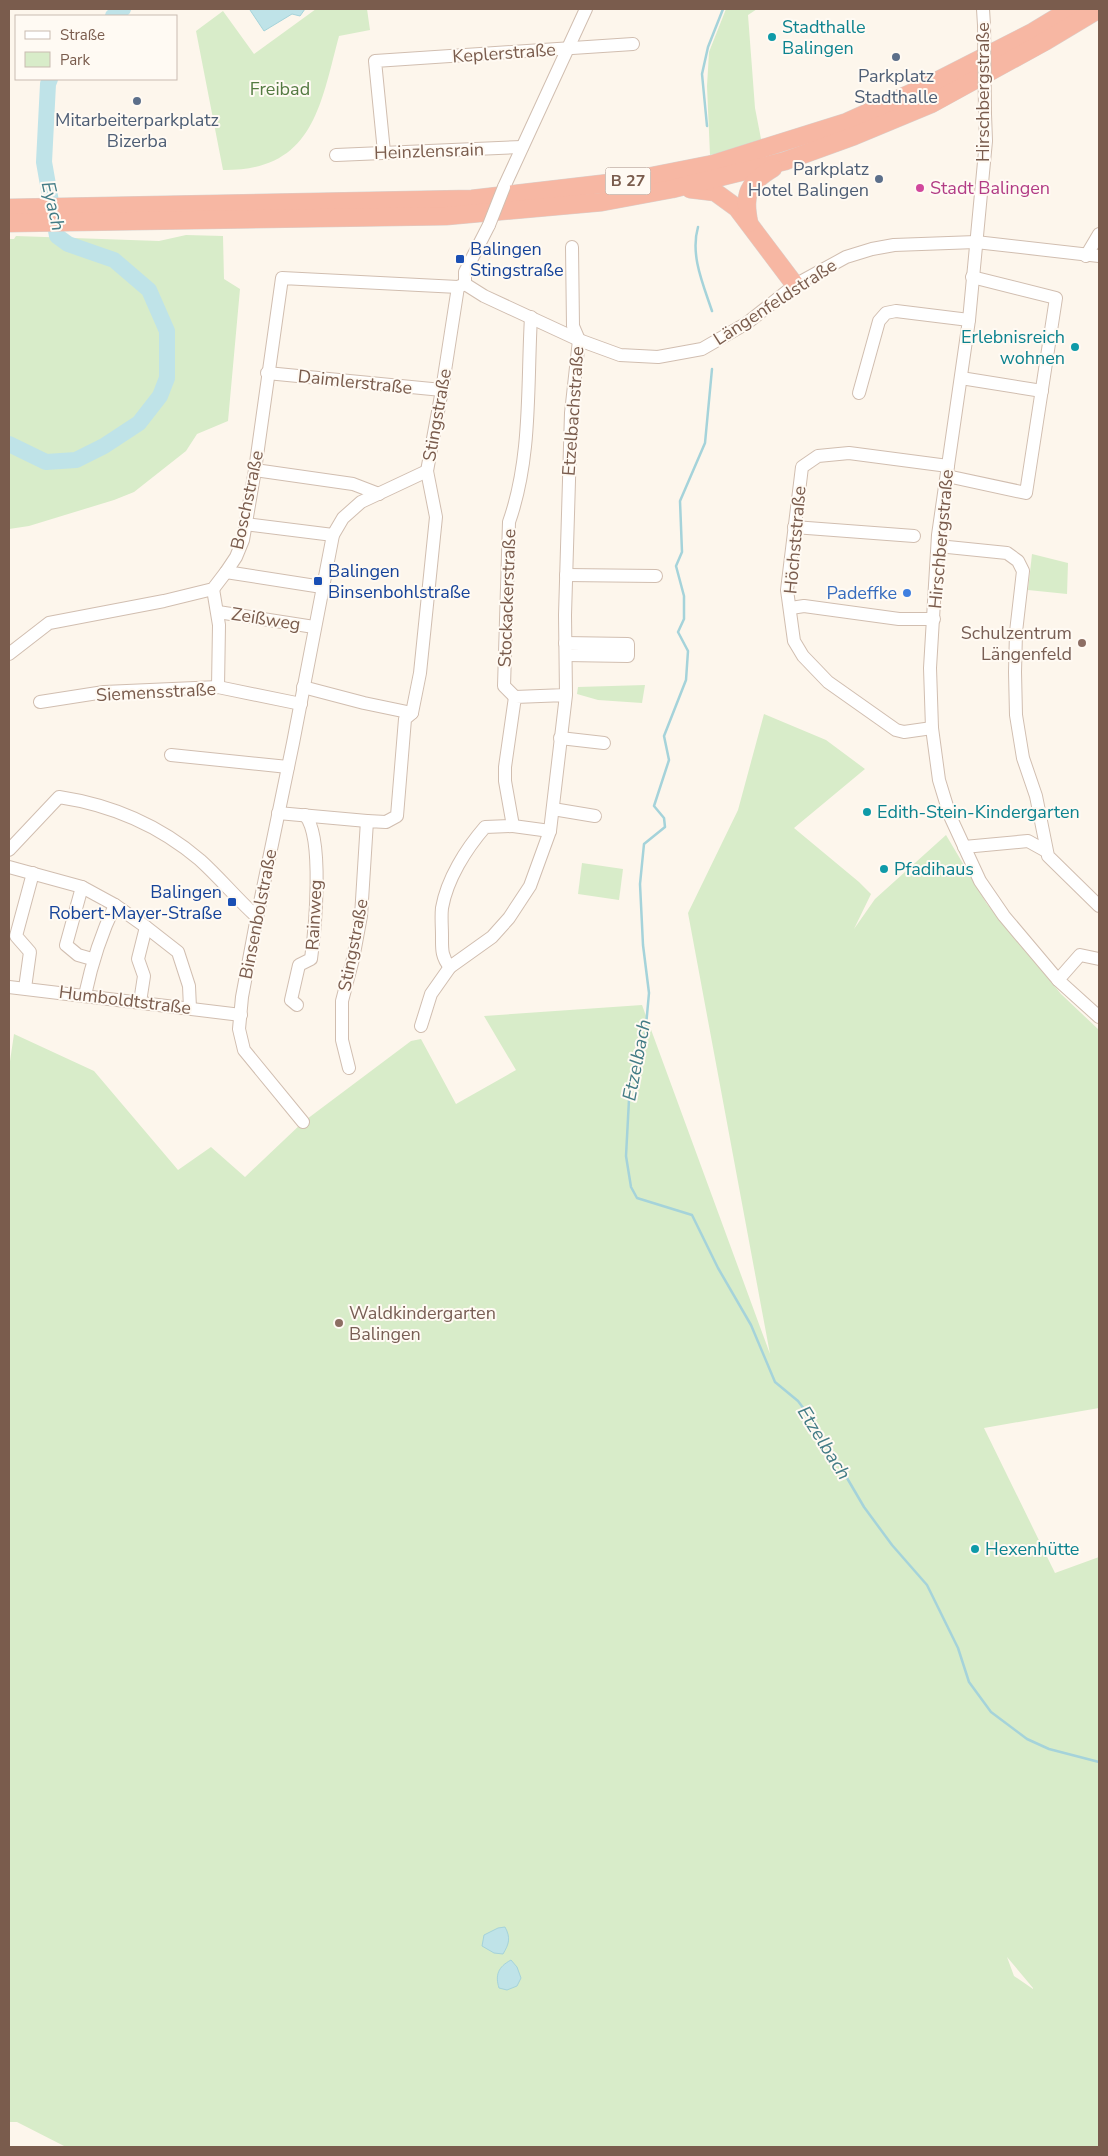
<svg xmlns="http://www.w3.org/2000/svg" width="1108" height="2156" viewBox="0 0 1108 2156" font-family="'Nunito Sans',sans-serif">
	<style>
		.green { fill: #d8ecc9; fill-rule: evenodd }
		.water { fill: #bfe3e8; stroke: #a5d3da }
		.lines { fill: none; stroke-linecap: round; stroke-linejoin: round }
		.stream { stroke: #a5d3da; stroke-width: 2.5 }
		.river { stroke: #bfe3e8; stroke-width: 16 }
		.minor-casing { stroke: #d1beb0; stroke-width: 14 }
		.highway-casing { stroke: #dad1cd; stroke-width: 19 }
		.minor { stroke: #fff; stroke-width: 12 }
		.highway { stroke: #f7b7a3; stroke-width: 18 }
		.minor-bridge-casing { stroke: #d1beb0; stroke-width: 14; stroke-linecap: butt }
		.minor-bridge { stroke: #fff; stroke-width: 12 }
		.culture-dot { fill: #0f9aa8; stroke: #fffaf3; stroke-width: 2 }
		.service-dot { fill: #5c6f8a; stroke: #fffaf3; stroke-width: 2 }
		.hotel-dot { fill: #d1479c; stroke: #fffaf3; stroke-width: 2 }
		.transit-dot { fill: #1a4fb4; stroke: #fffaf3; stroke-width: 2 }
		.shop-dot { fill: #3f7fe0; stroke: #fffaf3; stroke-width: 2 }
		.education-dot { fill: #8d6e63; stroke: #fffaf3; stroke-width: 2 }
		.labels { text-anchor: middle; dominant-baseline: central; stroke-width: 4; stroke-linejoin: round; paint-order: stroke }
		.shield { fill: #fffaf3; stroke: #a28b7f; stroke-width: 1 }
		.shield-label { font-size: 16px; font-weight: bold; fill: #7a5c4d }
		.culture-label { font-size: 18px; fill: #0d838f; stroke: #fffaf3; text-anchor: start }
		.street-label { font-size: 18px; fill: #7a5c4d; stroke: #fffaf3 }
		.service-label { font-size: 18px; fill: #4e5e75; stroke: #fffaf3 }
		.park-label { font-size: 18px; fill: #537a41; stroke: #fffaf3 }
		.hotel-label { font-size: 18px; fill: #b23c85; stroke: #fffaf3; text-anchor: start }
		.transit-label { font-size: 18px; fill: #164399; stroke: #fffaf3; text-anchor: start }
		.shop-label { font-size: 18px; fill: #366cbe; stroke: #fffaf3; text-anchor: end }
		.education-label { font-size: 18px; fill: #785e54; stroke: #fffaf3; text-anchor: end }
		.water-label { font-size: 19px; font-style: italic; fill: #437c86; stroke: #fffaf3 }
	</style>
	<rect width="100%" height="100%" fill="#fdf6ec"/>
	<!-- green -->
	<g class="green">
		<path d="M316 9H367L370 30 339 36C320 107 313 171 223 170L196 31 223 11 254 54Z"/>
		<path d="M726 9H757L748 15 755 108 762 144 710 155 707 86 709 52Z"/>
		<path d="M186 235 223 236 224 279 240 289 228 421 197 434 186 451 134 492 114 500 29 526 9 529V239H14L16 236 159 241Z"/>
		<path d="M1032 554 1068 563 1067 594 1028 590Z"/>
		<path d="M645 685 642 703 598 700 577 694 578 687Z"/>
		<path d="M764 714 826 740 865 769 794 828 859 882 871 894 854 929 875 899 946 835 987 904 1061 994 1099 1030V1408L984 1428 1055 1573 1099 1557V2147H66L17 2122H9V1068L14 1034 94 1071 178 1170 211 1147 245 1177 303 1122 411 1041 421 1039 456 1104 516 1070 484 1016 642 1005 770 1354 688 913 738 810ZM1007 1957 1033 1988V1989L1014 1976Z"/>
		<path d="M582 863 623 869 619 900 578 894Z"/>
	</g>
	<!-- water -->
	<g class="water">
		<path d="M251 9H305L300 16 292 14 264 31 250 10Z"/>
		<path d="M505 1927C511 1938 509 1944 503 1954L494 1953 482 1946 484 1935 498 1928Z"/>
		<path d="M511 1960 517 1967 521 1978 517 1986 507 1990 499 1988C495 1975 498 1967 511 1960Z"/>
	</g>
	<g class="lines">
		<!-- stream -->
		<g class="stream">
			<path d="M707 126 702 74 708 47 723 9"/>
			<path d="M698 227C690 255 703 284 712 311"/>
			<path d="M712 369 705 443 680 501 682 552 676 566 684 596V619L678 632 688 651 686 680 664 736 669 760 654 806 664 818 665 827 644 844 640 884 643 945 649 993 644 1048 630 1081 626 1156 631 1187 637 1198 692 1215 718 1268 751 1325 775 1382 798 1401 816 1425 864 1507 892 1545 927 1585 958 1648 969 1682 991 1712 1027 1739 1049 1749 1099 1762"/>
		</g>
		<!-- river -->
		<g class="river">
			<path d="M113 16 123 9"/>
			<path d="M9 444 46 462 76 460 104 446 139 423 160 396 167 378V331L149 290 114 260 68 244 57 236 44 162 48 84 50 79"/>
		</g>
		<defs>
			<g id="minor">
				<path d="M983 9 984 25"/>
				<path d="M985 114 986 141 969 320 938 535 930 668 932 728 939 780 950 816 980 881 1004 916 1058 980 1099 1017"/>
				<path d="M384 152 375 61 633 44"/>
				<path d="M336 155 522 147"/>
				<path d="M504 187 586 9"/>
				<path d="M1086 256 1099 234"/>
				<path d="M465 284 484 296 579 340 620 355 658 357 702 349 747 323 795 285 846 257 872 249 894 245 976 242 1099 256"/>
				<path d="M465 284V272L489 225"/>
				<path d="M267 373 442 390"/>
				<path d="M961 378 1042 391"/>
				<path d="M859 393 879 321 886 313 896 311 969 320"/>
				<path d="M255 470 353 484 379 494"/>
				<path d="M947 476 1026 493 1056 298 972 277"/>
				<path d="M245 524 333 535"/>
				<path d="M794 527 914 536"/>
				<path d="M938 546 1007 553 1018 561 1023 571 1016 632 1015 672 1016 715 1023 758 1036 796 1048 856 1099 906"/>
				<path d="M226 572 322 587"/>
				<path d="M566 575 656 576"/>
				<path d="M213 589 219 625 218 687"/>
				<path d="M791 608 804 606 899 619H934"/>
				<path d="M218 612 314 627"/>
				<path d="M565 643 628 644V656L566 655"/>
				<path d="M9 654 49 623 164 601 213 589 226 572 236 557 243 540 255 470 282 278 458 287 465 284"/>
				<path d="M303 687 364 703 412 713"/>
				<path d="M566 695 515 697 505 767V781L513 826 485 827C466 849 447 879 442 908 441 917 442 927 442 935 442 948 441 957 450 967L492 937 509 918 530 886 550 831 566 695 565 615 571 413 579 340 573 326 572 247"/>
				<path d="M515 697 504 686 509 522C532 457 527 385 531 317"/>
				<path d="M40 702 104 692 218 687 301 704"/>
				<path d="M932 728 904 732 896 730 828 682 803 656 794 641 787 590 802 467 818 456 849 453 948 466"/>
				<path d="M560 738 604 743"/>
				<path d="M171 755 288 767"/>
				<path d="M553 809 595 816"/>
				<path d="M278 813 367 821"/>
				<path d="M513 826 550 831"/>
				<path d="M964 847 1028 841 1046 851"/>
				<path d="M9 850 59 797C112 805 159 825 200 860 220 878 237 899 257 917"/>
				<path d="M9 867 82 887 115 905 146 927 178 952 189 986 190 1008"/>
				<path d="M82 887 66 945 78 955 92 959"/>
				<path d="M1058 980 1080 955 1099 959"/>
				<path d="M9 987 241 1015"/>
				<path d="M25 988 30 952 16 936 33 873"/>
				<path d="M85 995C92 962 100 936 115 905"/>
				<path d="M140 1002 144 976 138 959 146 927"/>
				<path d="M297 1005 291 1000 299 965 311 959C315 930 324 837 305 815"/>
				<path d="M421 1026 431 994 450 967"/>
				<path d="M349 1068 342 1040V1001L353 959 361 916 367 821 386 822 397 816 405 719 412 713 420 673 436 517 427 471 442 390 458 287"/>
				<path d="M303 1122 244 1050 239 1029 242 997 257 917 293 743 333 535 343 518 361 502 427 471"/>
			</g>
			<g id="highway">
				<path d="M690 189 715 192 737 208 795 285"/>
				<path d="M9 208 472 199 627 181 713 164 847 122 927 86 1033 32 1071 9"/>
				<path d="M9 223 446 216 602 202 672 189 785 161 854 136 931 104 1044 42 1099 9"/>
				<path d="M749 223C743 194 748 183 773 168"/>
			</g>
		</defs>
		<!-- minor casing -->
		<use href="#minor" class="minor-casing"/>
		<!-- highway casing -->
		<use href="#highway" class="highway-casing"/>
		<!-- minor -->
		<use href="#minor" class="minor"/>
		<!-- highway -->
		<use href="#highway" class="highway"/>
		<defs>
			<g id="minor-bridge">
				<path d="M984 25 985 114"/>
				<path d="M489 225 504 187"/>
			</g>
		</defs>
		<!-- minor-bridge casing -->
		<use href="#minor-bridge" class="minor-bridge-casing"/>
		<!-- minor-bridge -->
		<use href="#minor-bridge" class="minor-bridge"/>
	</g>
	<!-- markers -->
	<g class="culture-dot">
		<circle cx="772" cy="37" r="5"/>
		<circle cx="1075" cy="347" r="5"/>
		<circle cx="867" cy="812" r="5"/>
		<circle cx="884" cy="869" r="5"/>
		<circle cx="975" cy="1549" r="5"/>
	</g>
	<g class="service-dot">
		<circle cx="896" cy="57" r="5"/>
		<circle cx="137" cy="101" r="5"/>
		<circle cx="879" cy="179" r="5"/>
	</g>
	<circle class="hotel-dot" cx="920" cy="188" r="5"/>
	<g class="transit-dot">
		<rect x="455" y="254" width="10" height="10" rx="2.5"/>
		<rect x="313" y="576" width="10" height="10" rx="2.5"/>
		<rect x="227" y="897" width="10" height="10" rx="2.5"/>
	</g>
	<circle class="shop-dot" cx="907" cy="593" r="5"/>
	<g class="education-dot">
		<circle cx="1082" cy="643" r="5"/>
		<circle cx="339" cy="1323" r="5"/>
	</g>
	<g class="labels">
		<!-- shield labels -->
		<rect class="shield" x="605.5" y="167.5" width="45" height="27" rx="4"/>
		<g class="shield-label">
			<text x="628" y="181">B 27</text>
		</g>
		<!-- culture labels -->
		<g class="culture-label">
			<text x="782" y="27">Stadthalle<tspan x="782" dy="21">Balingen</tspan></text>
			<text x="1065" y="337" text-anchor="end">Erlebnisreich<tspan x="1065" dy="21">wohnen</tspan></text>
			<text x="877" y="812">Edith-Stein-Kindergarten</text>
			<text x="894" y="869">Pfadihaus</text>
			<text x="985" y="1549">Hexenhütte</text>
		</g>
		<!-- street labels -->
		<g class="street-label">
			<text transform="translate(504 53) rotate(-4)">Keplerstraße</text>
			<text transform="translate(983 92) rotate(-90)">Hirschbergstraße</text>
			<text transform="translate(429 151) rotate(-2)">Heinzlensrain</text>
			<text transform="translate(775 302) rotate(-33)">Längenfeldstraße</text>
			<text transform="translate(355 382) rotate(6)">Daimlerstraße</text>
			<text transform="translate(573 411) rotate(-86)">Etzelbachstraße</text>
			<text transform="translate(437 415) rotate(-80)">Stingstraße</text>
			<text transform="translate(247 500) rotate(-78)">Boschstraße</text>
			<text transform="translate(941 539) rotate(-85)">Hirschbergstraße</text>
			<text transform="translate(795 540) rotate(-85)">Höchststraße</text>
			<text transform="translate(507 598) rotate(-88)">Stockackerstraße</text>
			<text transform="translate(266 619) rotate(9)">Zeißweg</text>
			<text transform="translate(156 692) rotate(-3)">Siemensstraße</text>
			<text transform="translate(258 914) rotate(-79)">Binsenbolstraße</text>
			<text transform="translate(314 915) rotate(-87)">Rainweg</text>
			<text transform="translate(353 945) rotate(-79)">Stingstraße</text>
			<text transform="translate(125 1000) rotate(7)">Humboldtstraße</text>
		</g>
		<!-- service labels -->
		<g class="service-label">
			<text x="896" y="76">Parkplatz<tspan x="896" dy="21">Stadthalle</tspan></text>
			<text x="137" y="120">Mitarbeiterparkplatz<tspan x="137" dy="21">Bizerba</tspan></text>
			<text x="869" y="169" text-anchor="end">Parkplatz<tspan x="869" dy="21">Hotel Balingen</tspan></text>
		</g>
		<!-- park labels -->
		<g class="park-label">
			<text x="280" y="89">Freibad</text>
		</g>
		<!-- hotel labels -->
		<g class="hotel-label">
			<text x="930" y="188">Stadt Balingen</text>
		</g>
		<!-- transit labels -->
		<g class="transit-label">
			<text x="470" y="249">Balingen<tspan x="470" dy="21">Stingstraße</tspan></text>
			<text x="328" y="571">Balingen<tspan x="328" dy="21">Binsenbohlstraße</tspan></text>
			<text x="222" y="892" text-anchor="end">Balingen<tspan x="222" dy="21">Robert-Mayer-Straße</tspan></text>
		</g>
		<!-- shop labels -->
		<g class="shop-label">
			<text x="897" y="593">Padeffke</text>
		</g>
		<!-- education labels -->
		<g class="education-label">
			<text x="1072" y="633">Schulzentrum<tspan x="1072" dy="21">Längenfeld</tspan></text>
			<text x="349" y="1313" text-anchor="start">Waldkindergarten<tspan x="349" dy="21">Balingen</tspan></text>
		</g>
		<!-- water labels -->
		<g class="water-label">
			<text transform="translate(53 206) rotate(77)">Eyach</text>
			<text transform="translate(637 1060) rotate(-79)">Etzelbach</text>
			<text transform="translate(824 1443) rotate(58)">Etzelbach</text>
		</g>
	</g>
	<!-- border -->
	<rect width="1108" height="2156" fill="none" stroke="#7a5c4d" stroke-width="20"/>
	<!-- legend -->
	<rect x="15" y="15" width="162" height="65" fill="#fffaf3" stroke="#cabbb1"/>
	<rect x="25" y="31" width="25" height="8" fill="#ffffff" stroke="#cabbb1"/>
	<text x="60" y="40" font-size="15" fill="#7a5c4d">Straße</text>
	<rect x="25" y="52" width="25" height="15" fill="#d8ecc9" stroke="#cabbb1"/>
	<text x="60" y="65" font-size="15" fill="#7a5c4d">Park</text>
</svg>
